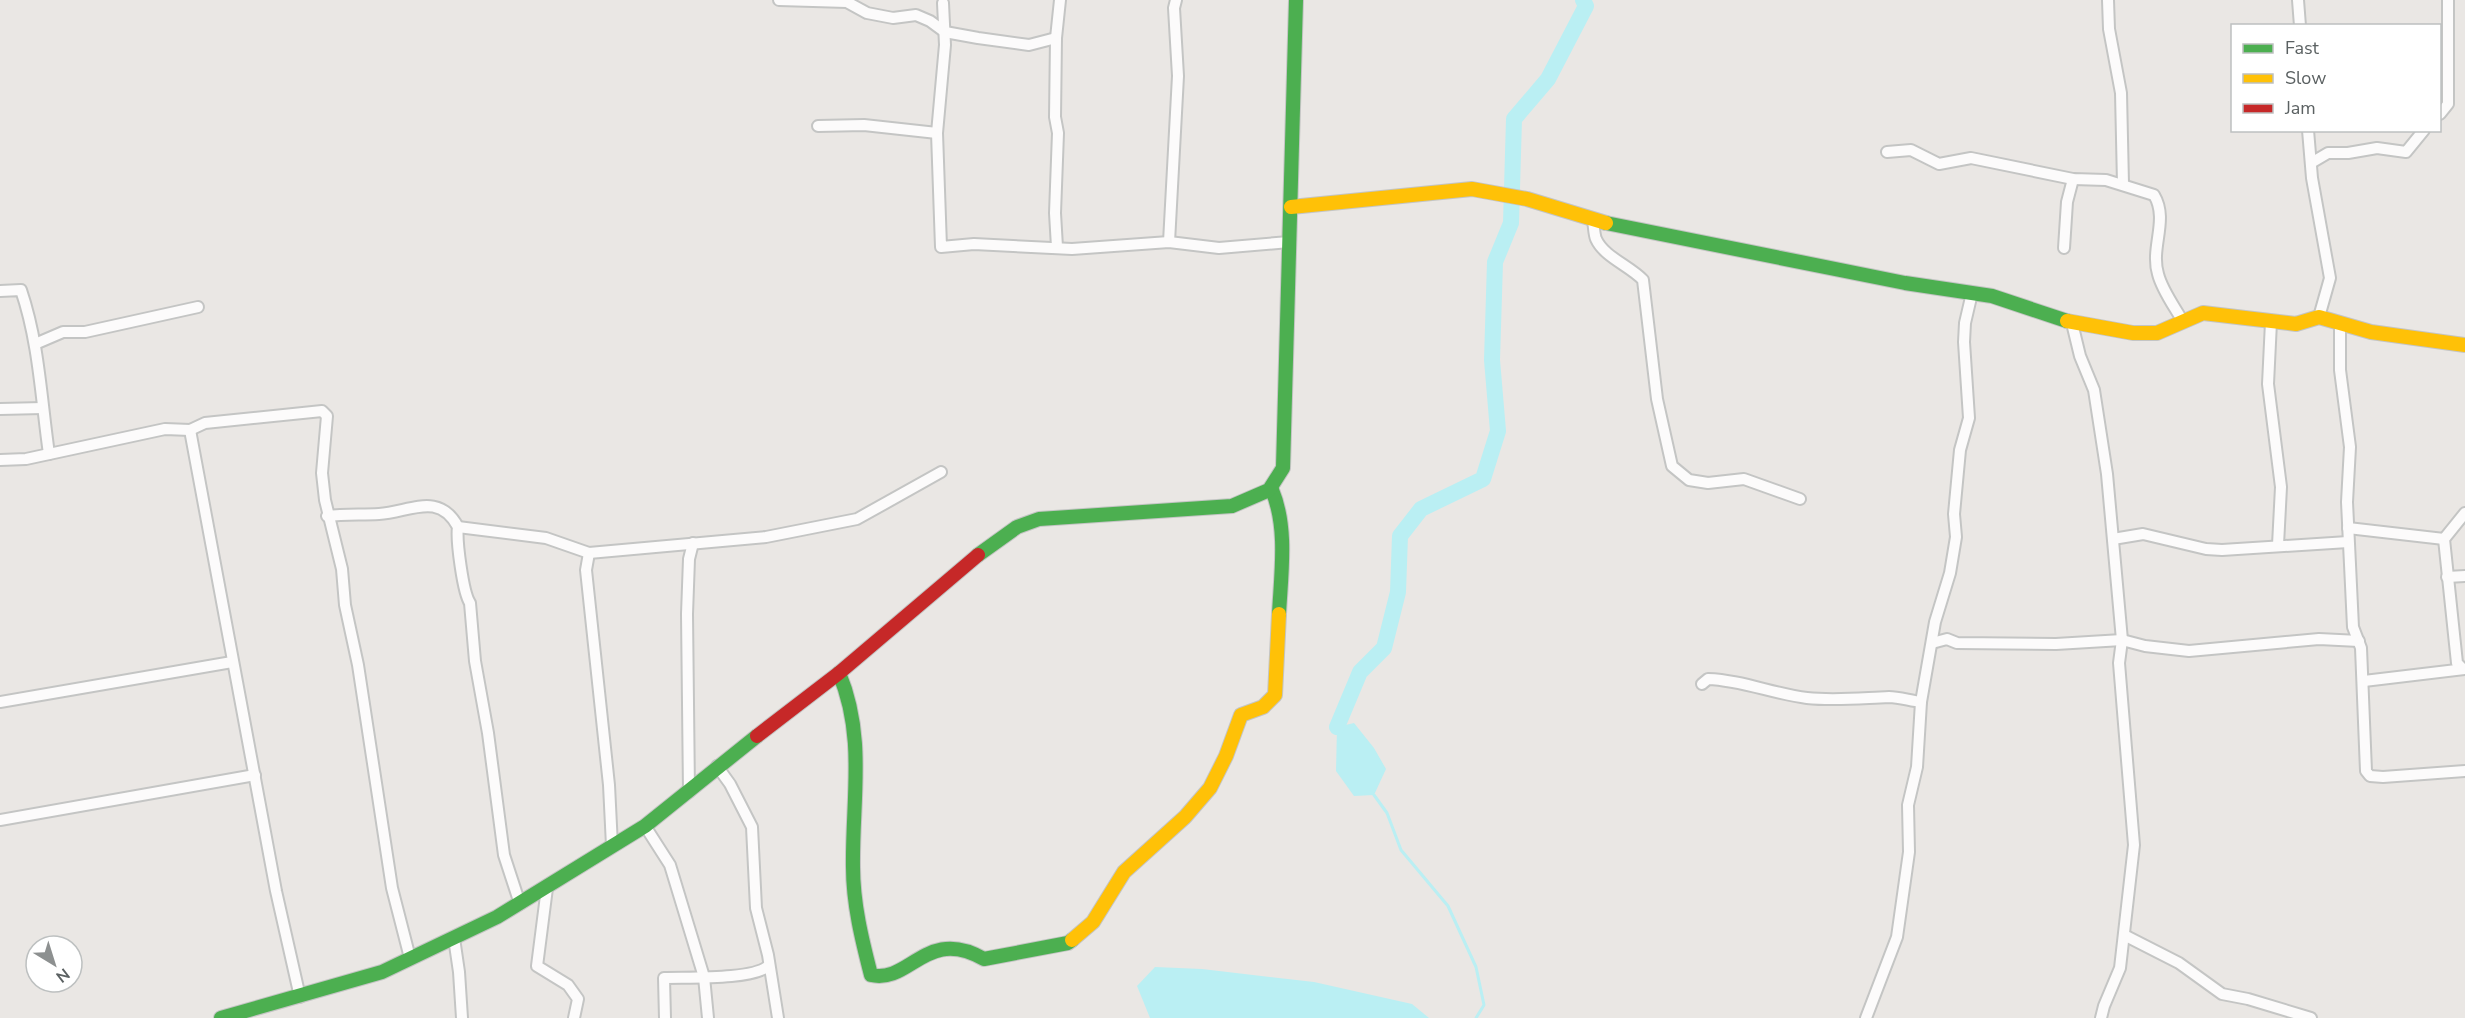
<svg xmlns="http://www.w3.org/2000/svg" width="2465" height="1018" viewBox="0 0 2465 1018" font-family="'Nunito Sans',sans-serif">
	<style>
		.water { fill: #baeff3 }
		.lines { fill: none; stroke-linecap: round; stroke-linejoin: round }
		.stream { stroke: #baeff3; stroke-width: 3 }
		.river { stroke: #baeff3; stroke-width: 16 }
		.street-casing { stroke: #c4c5c4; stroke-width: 14 }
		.fast-casing { stroke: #c4c5c4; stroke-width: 16 }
		.slow-casing { stroke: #c4c5c4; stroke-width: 16 }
		.jam-casing { stroke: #c4c5c4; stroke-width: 16 }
		.street { stroke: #fcfbfb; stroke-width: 10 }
		.fast { stroke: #4caf50; stroke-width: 14 }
		.slow { stroke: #ffc107; stroke-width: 14 }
		.jam { stroke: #c62828; stroke-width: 14 }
	</style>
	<rect width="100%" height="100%" fill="#eae7e4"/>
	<!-- water -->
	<g class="water">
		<path d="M1354 723 1374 748 1386 769 1374 795 1354 796 1336 771 1337 727Z"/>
		<path d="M1155 967 1202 969 1314 982 1412 1004 1429 1018H1150L1137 986Z"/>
	</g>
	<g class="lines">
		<!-- stream -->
		<path class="stream" d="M1374 795 1387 813 1401 850 1448 906 1476 967 1484 1005 1476 1018"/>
		<!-- river -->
		<path class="river" d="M1337 727 1360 672 1384 648 1398 592 1400 536 1421 509 1483 479 1498 431 1492 360 1495 262 1511 223 1514 119 1548 79 1586 6 1583 0"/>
		<defs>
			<g id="street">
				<path d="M779 0 847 2 867 13 893 18 916 15 930 21 945 32 978 38 1029 45 1056 38"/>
				<path d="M2108 0 2109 29 2121 93 2123 184"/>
				<path d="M2298 0 2300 26"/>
				<path d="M943 3 945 45 937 133 941 247 974 244 1072 249 1169 242 1219 248 1289 242"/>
				<path d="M2440 114 2448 104V0"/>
				<path d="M818 126 864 125 937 133"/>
				<path d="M2308 130 2312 178 2330 278 2319 317"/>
				<path d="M1887 152 1911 150 1939 164 1971 158 2073 179 2106 180 2154 195C2169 220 2150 247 2158 274 2162 290 2174 306 2182 320"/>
				<path d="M2311 163 2328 153H2348L2377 148 2406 152 2424 130"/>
				<path d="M1593 220C1594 226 1594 234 1596 239 1604 257 1630 266 1643 280L1657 399 1672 466 1689 480 1708 483 1744 479 1800 499"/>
				<path d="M1169 242 1178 76 1174 8 1176 0"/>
				<path d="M1057 247 1055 213 1058 133 1055 117 1056 38 1060 0"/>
				<path d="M2064 248 2067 202 2073 179"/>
				<path d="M0 291 21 290C39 343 41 398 49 454"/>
				<path d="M2271 322 2268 384 2281 487 2278 545"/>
				<path d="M2072 323 2080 356 2094 390 2107 474 2122 640 2119 663 2134 845 2120 968 2104 1006 2101 1018"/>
				<path d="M2340 327V370L2350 447 2347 502 2353 627 2361 648 2366 771 2370 776 2383 777 2465 771"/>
				<path d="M35 344 63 332H85L198 307"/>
				<path d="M0 409 43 408"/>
				<path d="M190 430 276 891 300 997"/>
				<path d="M0 460 26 459 165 429 190 430 205 423 322 411 327 416 322 473 325 500 342 569 345 605 358 665 392 888 410 958"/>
				<path d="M327 516C345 514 362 515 379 514 410 512 439 491 458 527 456 540 463 593 470 603L475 661 488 733 504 855 520 904"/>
				<path d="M458 527 546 538 589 553 766 537 857 519 941 472"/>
				<path d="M2348 528 2444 539"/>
				<path d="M2113 539 2143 534 2206 549 2222 550 2348 542"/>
				<path d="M589 553 586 570 609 785 612 846"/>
				<path d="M2447 577 2465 576"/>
				<path d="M1932 643 1947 639 1957 643 2056 644 2122 640 2145 646 2189 651 2319 639 2359 641"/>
				<path d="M2463 669 2457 663 2444 539 2465 513"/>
				<path d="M2364 681 2465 669"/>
				<path d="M1702 684 1708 679C1741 680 1774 694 1807 698 1835 701 1862 698 1889 697 1899 697 1911 701 1921 702"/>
				<path d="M0 702 232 662"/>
				<path d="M717 766 730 784 752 827 756 908 768 955 778 1018"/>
				<path d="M689 792 687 614 689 559 693 543"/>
				<path d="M0 820 255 775"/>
				<path d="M645 826 670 865 704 977 708 1018"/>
				<path d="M547 888 537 966 568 985 578 999 574 1018"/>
				<path d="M2126 936 2179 963 2222 994 2248 999 2311 1018"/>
				<path d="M454 938 459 972 462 1018"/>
				<path d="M665 1018 664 978C687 977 753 980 768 966"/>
				<path d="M1866 1018 1897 937 1909 852 1908 805 1917 767 1921 702 1935 622 1950 573 1956 537 1954 514 1960 450 1969 418 1964 342 1965 323 1972 293"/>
			</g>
			<g id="fast">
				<path d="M1606 223 1905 283 1992 296 2067 321"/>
				<path d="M1272 490C1288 528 1281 574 1279 614"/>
				<path d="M978 555 1017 527 1039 519 1232 506 1269 490 1283 468 1296 0"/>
				<path d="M839 673C866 737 852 800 853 867 853 904 862 940 871 975 910 984 926 926 984 959L1068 943 1072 940"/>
				<path d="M221 1018 382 972 497 917 645 826 757 736"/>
			</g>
			<g id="slow">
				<path d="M1291 207 1472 189 1527 199 1606 223"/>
				<path d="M2067 321 2133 333H2157L2203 313 2296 324 2319 317 2371 332 2465 345"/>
				<path d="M1072 940 1093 922 1124 872 1185 817 1210 788 1226 756 1241 715 1263 707 1275 695 1279 614"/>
			</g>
			<path id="jam" d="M757 736 839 673 978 555"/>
		</defs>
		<!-- street casing -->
		<use href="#street" class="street-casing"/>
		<!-- fast casing -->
		<use href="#fast" class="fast-casing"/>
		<!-- slow casing -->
		<use href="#slow" class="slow-casing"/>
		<!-- jam casing -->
		<use href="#jam" class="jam-casing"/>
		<!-- street -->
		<use href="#street" class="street"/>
		<!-- fast -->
		<use href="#fast" class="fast"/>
		<!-- slow -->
		<use href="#slow" class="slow"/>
		<!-- jam -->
		<use href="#jam" class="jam"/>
	</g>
	<!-- legend -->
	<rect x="2231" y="24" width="210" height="108" fill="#ffffff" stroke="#bdc0c0" stroke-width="1.5"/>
	<rect x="2243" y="44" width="30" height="9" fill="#4caf50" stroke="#bdc0c0" stroke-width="1.5"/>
	<text x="2285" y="54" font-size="18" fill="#5b6162">Fast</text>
	<rect x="2243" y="74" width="30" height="9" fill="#ffc107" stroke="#bdc0c0" stroke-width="1.5"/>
	<text x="2285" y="84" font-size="18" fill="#5b6162">Slow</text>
	<rect x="2243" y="104" width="30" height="9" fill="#c62828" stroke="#bdc0c0" stroke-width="1.5"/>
	<text x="2285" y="114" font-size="18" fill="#5b6162">Jam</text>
	<!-- north arrow -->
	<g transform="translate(54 964) rotate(142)"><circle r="28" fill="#ffffff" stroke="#bdc0c0" stroke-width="1.5"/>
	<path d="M0-4.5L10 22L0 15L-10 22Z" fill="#8d9090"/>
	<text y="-9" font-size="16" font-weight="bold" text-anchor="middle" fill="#5b6162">N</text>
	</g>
</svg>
